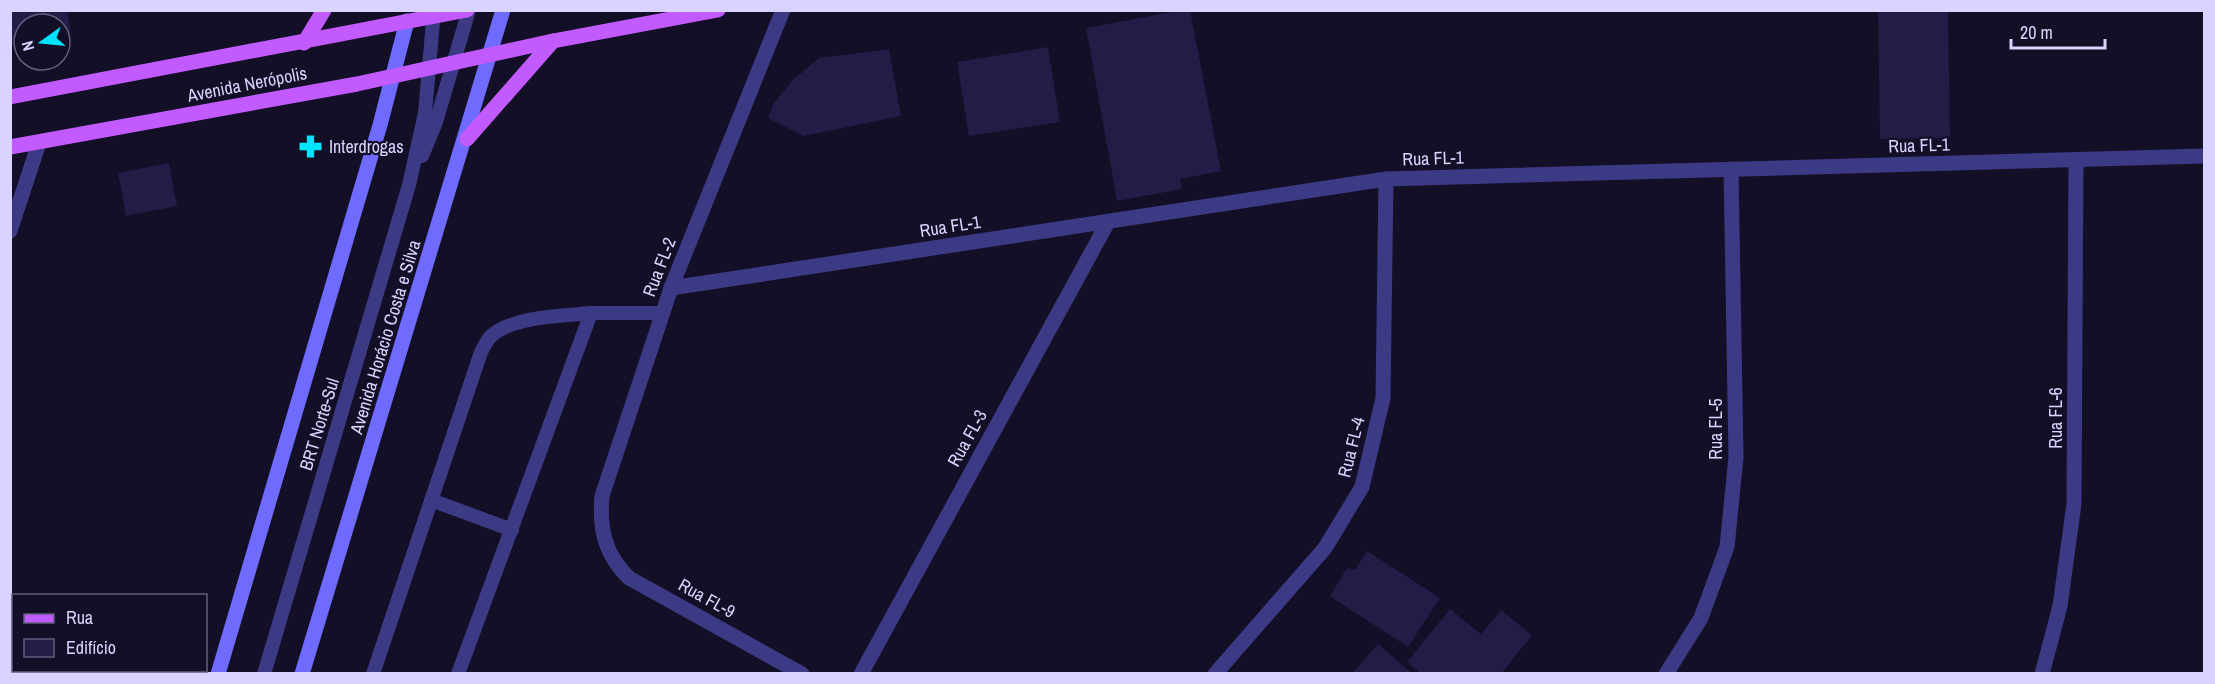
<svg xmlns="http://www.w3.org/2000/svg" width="2215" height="684" viewBox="0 0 2215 684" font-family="'Archivo Narrow',sans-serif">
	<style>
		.building { fill: #241b47 }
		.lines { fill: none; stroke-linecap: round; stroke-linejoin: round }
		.lane { stroke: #3d3a85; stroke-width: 14 }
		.street { stroke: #3d3a85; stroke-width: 15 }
		.secondary { stroke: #6f6bff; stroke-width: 15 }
		.primary { stroke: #c25bff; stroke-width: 15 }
		.labels { text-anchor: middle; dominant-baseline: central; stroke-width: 4.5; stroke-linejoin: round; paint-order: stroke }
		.street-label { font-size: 18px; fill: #d9d4ff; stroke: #130f26 }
		.poi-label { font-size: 18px; fill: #d9d4ff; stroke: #130f26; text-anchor: start }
	</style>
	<rect width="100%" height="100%" fill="#130f26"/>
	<!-- building -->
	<g class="building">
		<path d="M10 10H67L71 34 60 36V24H24V43L10 45Z"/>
		<path d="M1183 10H1190L1221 171 1180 179 1182 189 1117 201 1086 28Z"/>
		<path d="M1878 10H1948L1950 138 1880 139Z"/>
		<path d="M1048 47 1060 122 969 136 957 62Z"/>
		<path d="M889 49 901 116 804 136 768 118 774 103 793 80 819 58Z"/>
		<path d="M169 163 177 206 126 216 118 173Z"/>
		<path d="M1367 551 1440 598 1408 647 1330 596 1347 568 1355 570Z"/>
		<path d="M1450 609 1481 634 1501 610 1532 635 1501 674H1421L1407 662Z"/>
		<path d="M1378 644 1413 674H1352Z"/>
	</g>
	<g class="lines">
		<!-- lane -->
		<g class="lane">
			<path d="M422 156 436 122 469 10"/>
			<path d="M591 313H662"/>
			<path d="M431 500 512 530"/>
			<path d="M264 674 409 185 425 113 434 10"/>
			<path d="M373 674 481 352C484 347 487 340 491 336 513 316 563 316 591 313L458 674"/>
		</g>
		<!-- street -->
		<g class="street">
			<path d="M783 10 671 288 602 496C599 529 605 555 629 578L802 674"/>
			<path d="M10 231 39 143"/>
			<path d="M671 288 1386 179 2204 156"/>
			<path d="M861 674 1108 222"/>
			<path d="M1215 674 1325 548 1362 487 1383 398 1386 179"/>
			<path d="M1666 674 1701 618 1727 547 1736 457 1731 169"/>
			<path d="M2042 674 2060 606 2074 504 2076 160"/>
		</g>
		<!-- secondary -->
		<g class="secondary">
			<path d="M218 674 380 125 407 21"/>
			<path d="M302 674 503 10"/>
		</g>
		<!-- primary -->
		<g class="primary">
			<path d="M304 43 324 10"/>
			<path d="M10 97 467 10"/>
			<path d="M467 139 553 41"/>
			<path d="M10 147 357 84 553 41 718 10"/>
		</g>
	</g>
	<!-- icons -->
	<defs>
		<symbol id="pharmacy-bare" viewBox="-9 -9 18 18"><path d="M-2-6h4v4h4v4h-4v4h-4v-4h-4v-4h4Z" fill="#00e5ff" stroke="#130f26" stroke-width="2.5" paint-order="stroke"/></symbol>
	</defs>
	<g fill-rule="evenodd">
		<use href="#pharmacy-bare" x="294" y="130" width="33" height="33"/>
	</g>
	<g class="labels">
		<!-- street labels -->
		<g class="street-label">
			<text transform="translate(247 84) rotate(-11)">Avenida Nerópolis</text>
			<text transform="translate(1919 145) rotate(-2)">Rua FL-1</text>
			<text transform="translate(1433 158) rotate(-2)">Rua FL-1</text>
			<text transform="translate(950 226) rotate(-9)">Rua FL-1</text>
			<text transform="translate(659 267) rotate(-69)">Rua FL-2</text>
			<text transform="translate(385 337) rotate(-73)">Avenida Horácio Costa e Silva</text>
			<text transform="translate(2055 418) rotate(-90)">Rua FL-6</text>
			<text transform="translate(319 424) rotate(-73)">BRT Norte-Sul</text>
			<text transform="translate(1715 429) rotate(-90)">Rua FL-5</text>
			<text transform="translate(967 438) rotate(-61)">Rua FL-3</text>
			<text transform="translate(1351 447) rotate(-76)">Rua FL-4</text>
			<text transform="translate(707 598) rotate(29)">Rua FL-9</text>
		</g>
		<!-- poi labels -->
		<g class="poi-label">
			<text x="329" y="146">Interdrogas</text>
		</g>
	</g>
	<!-- border -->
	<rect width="2215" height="684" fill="none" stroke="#d9d4ff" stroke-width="24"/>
	<!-- legend -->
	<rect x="12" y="594" width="195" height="78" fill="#130f26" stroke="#625e7d" stroke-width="1.5"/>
	<rect x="24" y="614" width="30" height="9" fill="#c25bff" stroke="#625e7d" stroke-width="1.5"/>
	<text x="66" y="624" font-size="18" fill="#d9d4ff">Rua</text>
	<rect x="24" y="639" width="30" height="18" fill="#241b47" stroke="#625e7d" stroke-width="1.5"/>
	<text x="66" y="654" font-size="18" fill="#d9d4ff">Edifício</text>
	<!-- north arrow -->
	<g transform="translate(42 42) rotate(255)"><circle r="28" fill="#130f26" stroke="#625e7d" stroke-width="1.5"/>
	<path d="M0-4.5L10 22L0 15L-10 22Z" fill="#00e5ff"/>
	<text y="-9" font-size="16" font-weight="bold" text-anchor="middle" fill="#d9d4ff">N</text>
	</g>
	<!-- scale -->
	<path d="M2011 39v9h94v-9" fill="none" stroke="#d9d4ff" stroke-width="3"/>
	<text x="2020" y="39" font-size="18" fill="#d9d4ff" stroke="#130f26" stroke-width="4.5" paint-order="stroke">20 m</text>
</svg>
